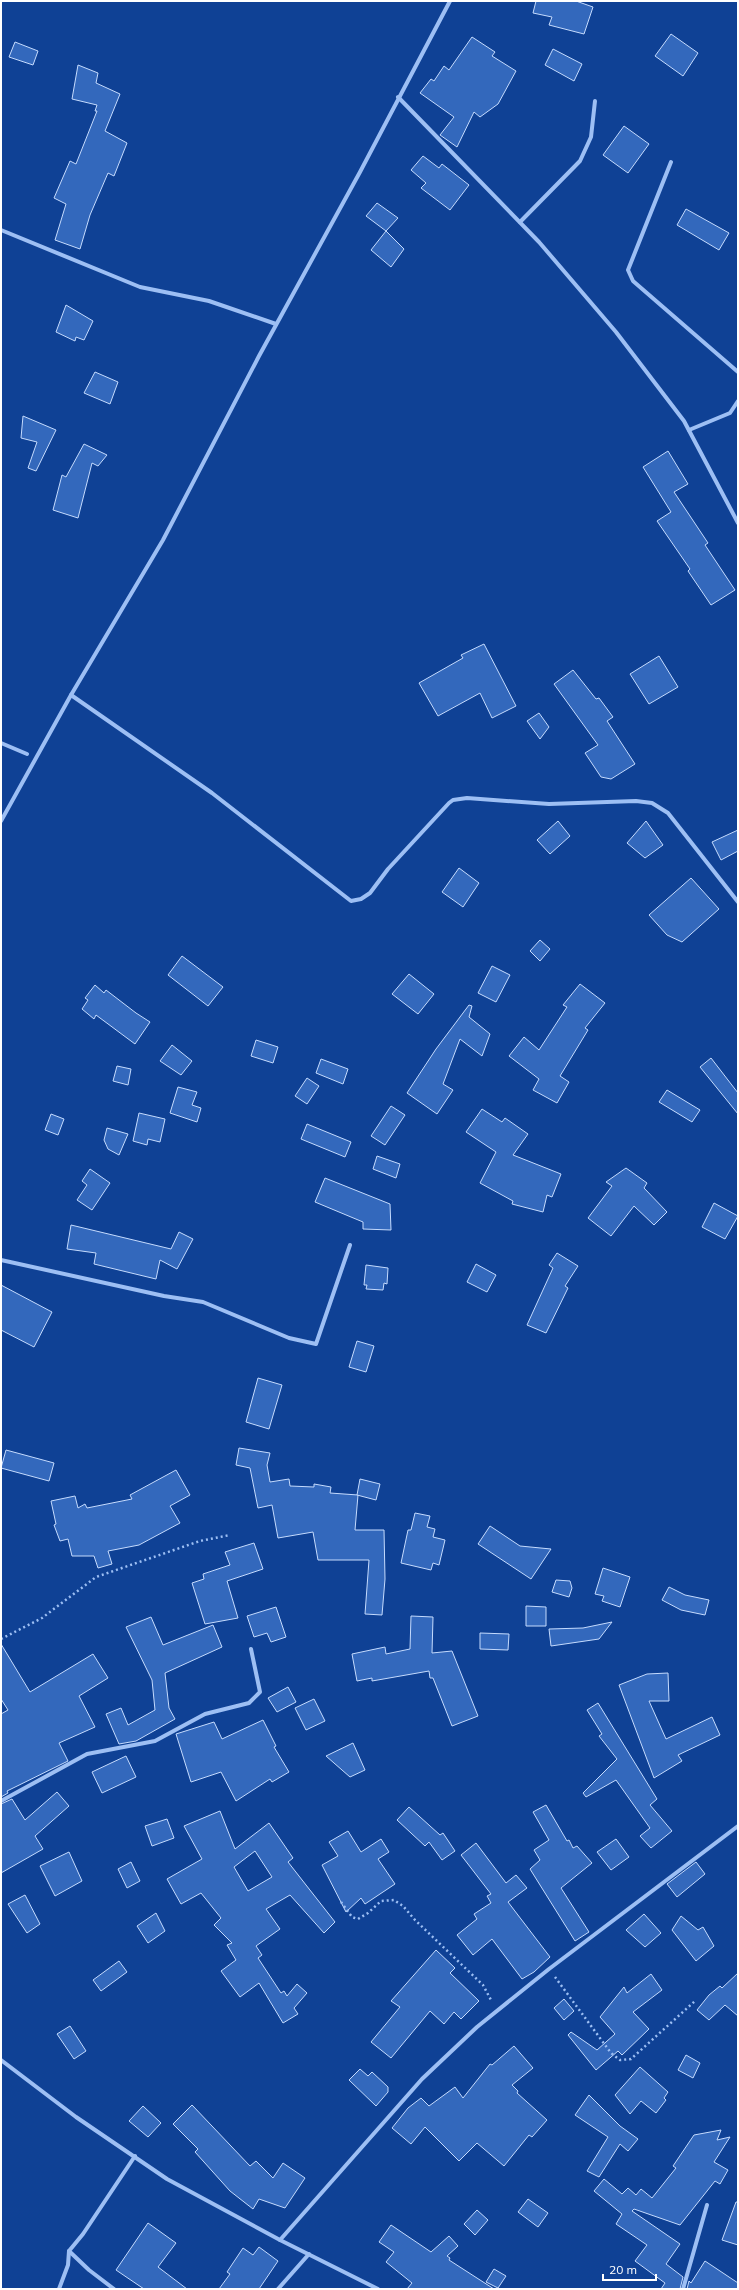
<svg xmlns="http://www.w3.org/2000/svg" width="739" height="2290" viewBox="0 0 739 2290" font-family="Mulish,sans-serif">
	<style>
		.building { fill: #3368bc; stroke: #c5dbfe; fill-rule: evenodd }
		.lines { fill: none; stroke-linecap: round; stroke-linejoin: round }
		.path { stroke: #9dbff4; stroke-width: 2.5; stroke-dasharray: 2 3; stroke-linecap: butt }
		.street { stroke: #9dbff4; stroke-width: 4 }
	</style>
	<rect width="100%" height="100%" fill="#0f4195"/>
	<!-- building -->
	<g class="building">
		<path d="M536 1H576L593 7 584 34 549 25 552 17 533 13Z"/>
		<path d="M671 34 698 53 683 76 655 56Z"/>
		<path d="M472 37 495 52 492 56 516 71 498 104 480 117 474 112 457 147 440 135 454 117 420 93 431 79 434 81 444 66 449 70Z"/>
		<path d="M15 42 38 51 33 65 9 57Z"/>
		<path d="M553 49 582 64 574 81 545 65Z"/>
		<path d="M78 65 98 73 96 83 120 94 105 131 127 143 114 176 108 173 90 215 80 249 55 240 66 204 54 198 70 161 76 164 97 111H95L97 105 72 99Z"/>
		<path d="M624 126 649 144 628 173 603 155Z"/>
		<path d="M423 156 439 168 442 164 469 185 450 210 421 188 426 183 411 170Z"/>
		<path d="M377 203 398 218 386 231 366 216Z"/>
		<path d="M686 209 729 233 719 250 677 225Z"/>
		<path d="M386 231 404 249 391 267 371 250Z"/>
		<path d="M66 305 93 321 84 340 76 337 75 341 56 332Z"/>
		<path d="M95 372 118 382 110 404 84 393Z"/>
		<path d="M23 416 56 430 36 471 28 468 37 442 21 438Z"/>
		<path d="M84 444 107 455 98 466 92 463 78 518 53 510 62 475 66 477Z"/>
		<path d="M668 451 688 484 674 492 708 543 705 545 735 590 711 605 688 571 690 569 657 521 671 512 643 467Z"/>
		<path d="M484 644 516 706 492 718 480 693 438 716 419 683 463 658 461 655Z"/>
		<path d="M659 656 678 687 649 704 630 674Z"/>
		<path d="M573 670 596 699 599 698 613 717 607 721 635 764 611 779 601 777 585 753 598 745 554 684Z"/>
		<path d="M539 713 549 727 540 739 527 721Z"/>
		<path d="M558 821 570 836 550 854 537 840Z"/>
		<path d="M646 821 663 845 645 858 627 843Z"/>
		<path d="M738 830V851L721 860 712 842Z"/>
		<path d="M459 868 479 883 463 907 442 892Z"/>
		<path d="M691 878 719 909 682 942 667 935 649 915Z"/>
		<path d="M540 940 550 949 540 961 530 951Z"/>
		<path d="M182 956 223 987 208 1006 168 975Z"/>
		<path d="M492 966 510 975 496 1002 478 993Z"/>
		<path d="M409 974 434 994 418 1014 392 994Z"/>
		<path d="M580 984 605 1003 585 1028 588 1030 560 1076 569 1082 557 1103 533 1090 539 1079 509 1056 524 1037 539 1050 567 1007 563 1005Z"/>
		<path d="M95 985 104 993 106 990 136 1013 150 1022 135 1044 96 1015 94 1019 82 1009 88 1000 85 998Z"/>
		<path d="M469 1005 472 1006 469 1017 490 1034 482 1056 460 1039 443 1084 453 1090 437 1114 407 1093 436 1049Z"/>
		<path d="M256 1040 278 1047 273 1063 251 1056Z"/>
		<path d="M172 1045 192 1061 181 1075 160 1061Z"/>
		<path d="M711 1058 738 1093V1114L700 1067Z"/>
		<path d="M321 1059 348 1069 343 1084 316 1073Z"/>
		<path d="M117 1066 131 1069 128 1085 113 1081Z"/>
		<path d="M307 1078 319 1086 307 1104 295 1096Z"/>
		<path d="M178 1087 197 1092 192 1105 201 1108 197 1122 170 1113Z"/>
		<path d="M667 1090 700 1110 692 1122 659 1102Z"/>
		<path d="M391 1106 405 1115 385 1145 371 1136Z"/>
		<path d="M482 1109 502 1122 505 1118 528 1134 513 1155 561 1174 552 1197 547 1195 543 1212 512 1204 513 1201 480 1183 496 1152 466 1132Z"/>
		<path d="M139 1113 165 1119 160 1142 148 1139 147 1145 133 1141Z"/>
		<path d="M51 1114 64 1119 58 1135 45 1130Z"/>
		<path d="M307 1124 351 1142 345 1157 301 1139Z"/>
		<path d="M107 1128 128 1134 119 1155 108 1149 104 1140Z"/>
		<path d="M377 1156 400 1164 396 1178 373 1169Z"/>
		<path d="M626 1168 647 1183 644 1188 667 1212 654 1225 634 1206 611 1236 588 1218 612 1186 606 1182Z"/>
		<path d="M90 1169 110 1183 92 1210 77 1200 87 1185 82 1181Z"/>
		<path d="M325 1178 390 1204 391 1230 363 1229V1222L315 1202Z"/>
		<path d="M714 1203 738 1216 725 1239 702 1227Z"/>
		<path d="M71 1225 171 1249 179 1232 193 1239 177 1269 160 1260 156 1279 94 1264 96 1253 67 1249Z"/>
		<path d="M557 1253 578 1266 565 1286 568 1288 546 1333 527 1325 553 1268 549 1265Z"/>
		<path d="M476 1264 496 1275 487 1292 467 1282Z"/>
		<path d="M366 1265 388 1268 387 1284 384 1283 383 1290 366 1289 367 1285H364Z"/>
		<path d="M1 1285 52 1312 34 1347 1 1330Z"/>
		<path d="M357 1341 374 1346 366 1372 349 1367Z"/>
		<path d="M258 1378 282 1385 269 1429 246 1422Z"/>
		<path d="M239 1448 270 1453 267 1465 270 1482 289 1479 290 1486 314 1487V1484L331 1487 330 1493 358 1495 355 1530H384L385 1579 382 1615 365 1614 369 1560H318L313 1532 278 1538 272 1505 258 1508 250 1468 236 1465Z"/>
		<path d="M6 1450 54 1463 49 1481 1 1468Z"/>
		<path d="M176 1470 190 1495 170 1506 180 1523 139 1545 108 1551 112 1564 98 1568 94 1556H72L68 1539 60 1541 54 1525 56 1524 51 1501 75 1496 78 1508 85 1504 87 1508 132 1499 130 1495Z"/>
		<path d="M360 1479 380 1484 376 1500 357 1495Z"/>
		<path d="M415 1513 430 1516 427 1527 435 1529 433 1537 445 1540 439 1565 433 1563 431 1570 401 1563 408 1530H411Z"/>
		<path d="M490 1526 520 1546 551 1549 531 1579 478 1544Z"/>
		<path d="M254 1543 263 1569 227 1581 238 1618 205 1624 192 1583 204 1579 203 1574 230 1565 225 1552Z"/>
		<path d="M603 1568 630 1577 620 1607 602 1601 604 1596 595 1594Z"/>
		<path d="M556 1580 570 1581 572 1588 569 1597 552 1592Z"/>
		<path d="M669 1587 685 1595 709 1600 705 1615 681 1610 662 1600Z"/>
		<path d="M526 1606 546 1607V1626H526Z"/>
		<path d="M276 1607 286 1637 271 1642 267 1633 254 1637 247 1616Z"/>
		<path d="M411 1616 433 1617 432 1653 452 1651 478 1716 452 1726 433 1678H430L429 1671 372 1681V1678L357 1681 352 1654 385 1647 386 1654 410 1649Z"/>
		<path d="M151 1617 163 1645 213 1625 222 1647 165 1673 169 1708 175 1719 136 1741 119 1744 106 1714 121 1708 128 1725 155 1710 152 1680 126 1627Z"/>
		<path d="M612 1622 599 1639 551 1646 549 1629 583 1628Z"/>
		<path d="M480 1633 509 1634 508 1650 480 1649Z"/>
		<path d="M1 1644 30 1692 93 1654 108 1678 79 1696 95 1727 59 1743 68 1761 7 1791 8 1793 1 1797V1714L8 1710 1 1699Z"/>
		<path d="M668 1673 669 1701H649L666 1739 712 1717 720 1735 678 1755 682 1761 654 1778 619 1685 647 1674Z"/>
		<path d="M288 1687 296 1702 277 1712 268 1698Z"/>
		<path d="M314 1699 325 1721 306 1730 295 1708Z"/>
		<path d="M598 1703 657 1799 650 1805 672 1831 651 1848 640 1836 650 1828 616 1780 586 1797 583 1793 617 1759 599 1736 602 1734 587 1710Z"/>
		<path d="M263 1720 276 1746 274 1747 289 1772 272 1782 270 1779 236 1801 221 1772 191 1782 176 1734 214 1722 222 1739Z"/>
		<path d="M353 1743 365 1770 350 1777 326 1756Z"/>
		<path d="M126 1756 136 1777 102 1793 92 1772Z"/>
		<path d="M57 1792 69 1806 35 1836 43 1849 1 1873V1804L12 1799 25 1820Z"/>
		<path d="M546 1805 567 1841 569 1840 573 1848 577 1846 592 1863 561 1888 589 1932 575 1941 530 1869 540 1860 534 1850 549 1840 533 1812Z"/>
		<path d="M409 1807 440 1835 443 1833 455 1851 442 1860 429 1842 425 1846 397 1820Z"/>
		<path d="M220 1811 235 1849 269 1823 293 1858 288 1862 335 1922 324 1933 290 1895 266 1909 280 1929 256 1946 262 1955 258 1958 281 1993 284 1991 287 1996 297 1984 307 1993 294 2008 298 2014 283 2023 259 1983 240 1997 221 1971 236 1960 227 1945 232 1943 214 1925 221 1918 201 1893 181 1904 167 1879 202 1859 184 1826ZM255 1851 272 1877 248 1891 234 1867Z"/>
		<path d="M167 1819 174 1838 152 1846 145 1826Z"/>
		<path d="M348 1831 361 1852 381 1839 389 1852 378 1859 395 1884 365 1904 361 1898 346 1912 322 1865 338 1856 329 1842Z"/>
		<path d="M616 1839 629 1857 611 1870 597 1852Z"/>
		<path d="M476 1843 506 1883 516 1875 527 1888 508 1902 550 1957 534 1972 522 1979 492 1939 473 1955 457 1935 477 1919 474 1914 491 1903 487 1896 491 1894 461 1855Z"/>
		<path d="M69 1852 82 1881 55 1896 40 1866Z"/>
		<path d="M131 1862 140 1881 127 1888 118 1869Z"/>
		<path d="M696 1862 705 1874 677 1897 667 1884Z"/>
		<path d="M25 1895 40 1924 27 1933 8 1904Z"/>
		<path d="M156 1913 165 1931 148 1943 137 1926Z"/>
		<path d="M644 1914 661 1933 645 1947 626 1930Z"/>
		<path d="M681 1916 698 1930 703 1927 714 1946 696 1961 672 1930Z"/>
		<path d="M436 1950 455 1968 450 1973 479 2001 461 2019 454 2012 444 2024 430 2011 391 2058 371 2042 400 2007 391 2001Z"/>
		<path d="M119 1961 127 1972 101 1991 93 1980Z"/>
		<path d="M738 1973V2016L725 2005 709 2020 697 2010 709 1995 720 1986 722 1988Z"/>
		<path d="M651 1974 662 1990 633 2012 649 2029 622 2055 618 2051 596 2070 568 2035 571 2032 597 2050 615 2034 600 2017 624 1987 627 1993Z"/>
		<path d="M564 1999 574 2011 564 2020 554 2008Z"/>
		<path d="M70 2026 86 2051 74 2059 57 2034Z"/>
		<path d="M514 2046 533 2068 512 2085 518 2091 517 2093 547 2120 532 2137 529 2135 504 2166 477 2143 459 2161 425 2127 411 2144 392 2128 408 2108 421 2098 429 2106 455 2087 463 2098 490 2064 492 2065Z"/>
		<path d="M686 2055 700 2063 693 2078 678 2070Z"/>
		<path d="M640 2067 668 2092 664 2098 666 2100 656 2113 641 2101 630 2114 615 2095Z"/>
		<path d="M360 2069 368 2076 372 2072 388 2087V2092L376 2106 349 2080Z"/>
		<path d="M589 2095 620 2126 638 2139 628 2151 620 2144 599 2177 587 2171 608 2137 575 2115Z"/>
		<path d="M192 2105 250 2166 256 2161 273 2178 283 2163 305 2178 285 2208 259 2199 253 2209 230 2191 195 2152 198 2149 173 2124Z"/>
		<path d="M143 2106 161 2123 148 2137 129 2121Z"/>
		<path d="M721 2130 717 2140 730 2137 714 2162 728 2170 720 2184 715 2181 680 2225 634 2209 632 2211 680 2244 666 2264 683 2277 680 2289H661L665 2283 635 2261 647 2245 616 2224 622 2214 594 2191 604 2179 622 2194 628 2188 636 2195 641 2189 652 2198 676 2168 673 2166 694 2135Z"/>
		<path d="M528 2199 548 2213 538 2227 518 2212Z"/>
		<path d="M736 2202H738V2245L722 2240Z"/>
		<path d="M477 2210 488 2220 475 2235 464 2224Z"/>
		<path d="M148 2223 176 2243 158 2267 187 2289H144L116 2270Z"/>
		<path d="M391 2225 431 2252 449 2236 458 2246 447 2256 450 2258 449 2260 494 2289H407L412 2283 386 2262 394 2252 379 2242Z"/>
		<path d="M259 2247 278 2261 259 2289H219L230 2274 227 2272 243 2248 253 2255Z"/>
		<path d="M705 2261 738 2283V2289H687L689 2281 691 2283Z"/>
		<path d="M494 2269 506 2276 498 2288 486 2282Z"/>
	</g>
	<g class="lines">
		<!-- path -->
		<g class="path">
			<path d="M1 1639 42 1618 96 1577 200 1541 230 1535"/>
			<path d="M341 1902 352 1917 358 1919 368 1913 381 1901 394 1900 403 1906 415 1920 483 1985 492 2002"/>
			<path d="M555 1977 611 2053 620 2060 631 2059 695 2001"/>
		</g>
		<!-- street -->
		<g class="street">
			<path d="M398 97 539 242 616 332 684 421 738 523"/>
			<path d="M671 162 628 270 633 281 738 372"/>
			<path d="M520 222 580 161 591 137 595 101"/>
			<path d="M1 230 140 287 209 301 276 324"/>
			<path d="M689 430 730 413 738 401"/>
			<path d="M71 695 212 793 351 901 361 899 370 893 388 869 449 803 453 800 467 798 549 804 636 801 652 803 668 813 738 902"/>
			<path d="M1 743 27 754"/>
			<path d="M1 821 71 695 163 540 259 356 360 172 450 1"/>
			<path d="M1 1260 164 1296 203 1302 289 1338 316 1344 350 1245"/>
			<path d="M1 1801 87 1754 155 1741 205 1714 249 1703 260 1692 251 1649"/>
			<path d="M1 2060 76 2117 167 2179 280 2240 378 2289"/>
			<path d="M280 2240 422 2079 477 2027 549 1969 738 1826"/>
			<path d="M59 2289 68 2265 69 2251"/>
			<path d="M114 2289 89 2270 69 2251 83 2234 135 2156"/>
			<path d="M278 2289 309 2254"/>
			<path d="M683 2289 707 2205"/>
		</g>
	</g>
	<!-- border -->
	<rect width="739" height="2290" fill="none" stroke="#ffffff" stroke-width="4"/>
	<!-- scale -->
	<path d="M603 2274v6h53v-6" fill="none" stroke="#ffffff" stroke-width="2"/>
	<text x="609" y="2274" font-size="12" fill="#ffffff" stroke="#0f4195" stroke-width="3" paint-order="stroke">20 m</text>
</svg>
